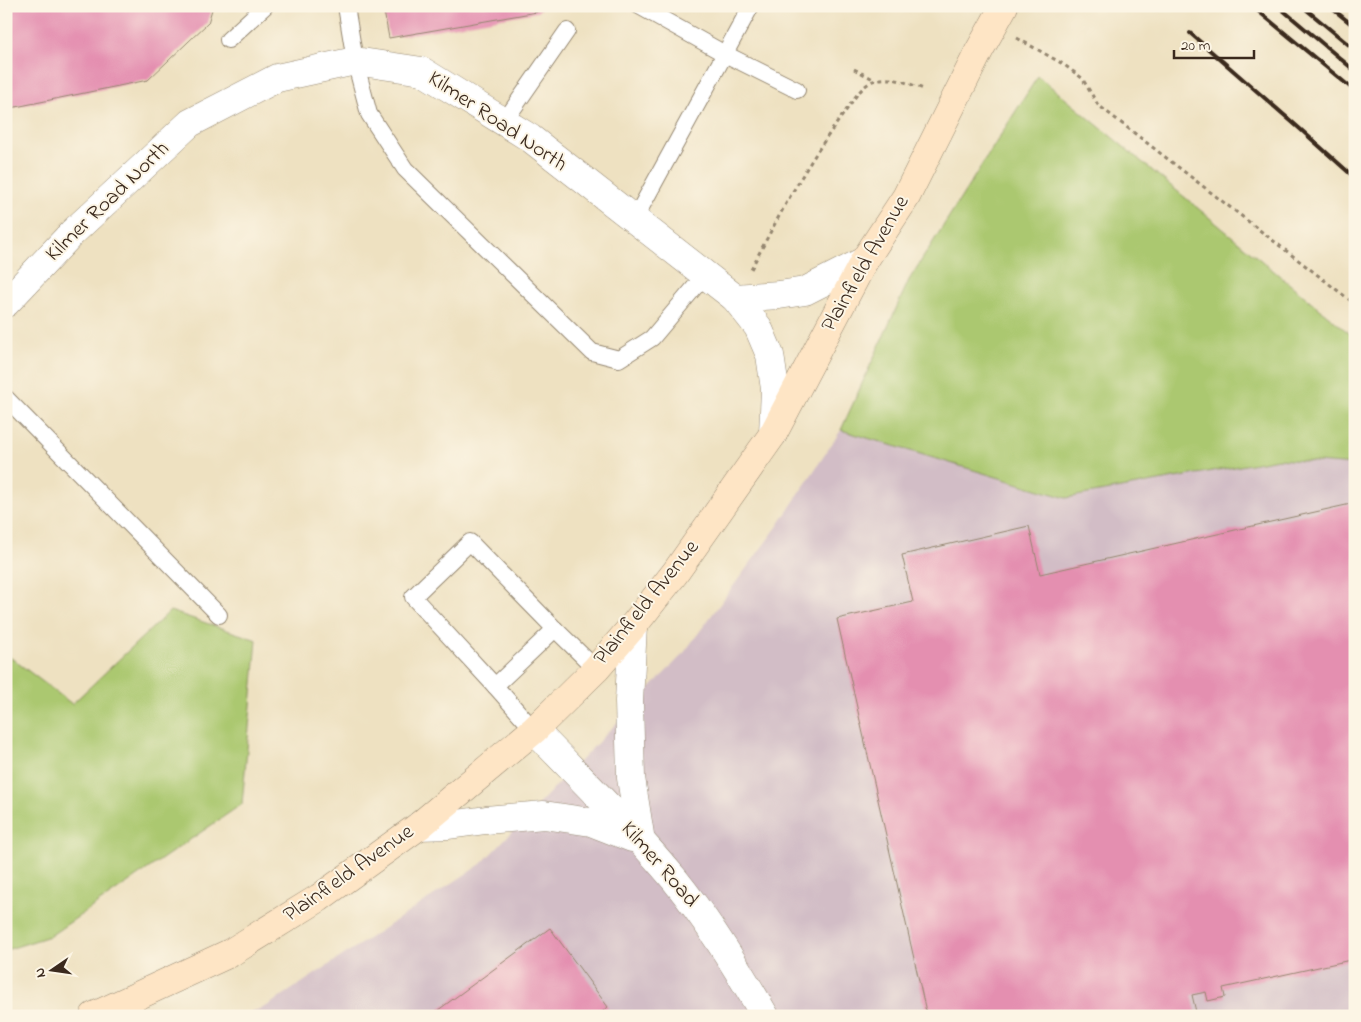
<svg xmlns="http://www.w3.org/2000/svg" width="1361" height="1022" viewBox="0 0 1361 1022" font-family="'Indie Flower',sans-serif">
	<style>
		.industrial { fill: #d2bdc6 }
		.green { fill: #abc86f; stroke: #737946 }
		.building { fill: #e48fb0 }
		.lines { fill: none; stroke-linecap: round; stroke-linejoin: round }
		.service-casing { stroke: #948670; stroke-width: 18 }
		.minor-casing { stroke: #948670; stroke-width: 29 }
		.tertiary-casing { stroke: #948670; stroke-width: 29 }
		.secondary-casing { stroke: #948670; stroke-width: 29 }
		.path { stroke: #948670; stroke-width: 3; stroke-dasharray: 4 4; stroke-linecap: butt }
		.service { stroke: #fff; stroke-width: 16 }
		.minor { stroke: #fff; stroke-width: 28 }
		.tertiary { stroke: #fff; stroke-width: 28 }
		.secondary { stroke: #fee5c5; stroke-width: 28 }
		.rail { stroke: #3b2a1e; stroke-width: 4 }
		.labels { text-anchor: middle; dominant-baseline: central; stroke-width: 4; stroke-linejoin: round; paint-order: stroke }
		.street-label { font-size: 22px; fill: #3b2a1e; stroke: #fcf5e5 }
	</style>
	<rect width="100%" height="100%" fill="#fcf5e5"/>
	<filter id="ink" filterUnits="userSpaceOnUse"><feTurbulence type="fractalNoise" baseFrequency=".02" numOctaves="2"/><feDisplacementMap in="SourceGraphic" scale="10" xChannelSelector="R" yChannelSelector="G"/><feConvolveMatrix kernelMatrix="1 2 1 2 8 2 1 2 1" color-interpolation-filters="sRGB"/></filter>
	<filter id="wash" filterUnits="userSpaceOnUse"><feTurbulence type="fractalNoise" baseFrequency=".0096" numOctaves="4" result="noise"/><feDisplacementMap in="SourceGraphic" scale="20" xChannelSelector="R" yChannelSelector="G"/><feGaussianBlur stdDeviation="1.12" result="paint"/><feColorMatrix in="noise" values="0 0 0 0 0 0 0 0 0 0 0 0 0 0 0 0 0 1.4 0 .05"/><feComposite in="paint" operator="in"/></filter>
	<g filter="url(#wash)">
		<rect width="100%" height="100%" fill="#eee1c1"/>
		<!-- industrial -->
		<path class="industrial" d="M841 430 1066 498 1278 459 1355 465V1016H244L267 1006 481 864 683 654 777 527Z"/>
		<!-- green -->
		<g class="green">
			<path d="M1038 76 1355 338V465L1278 459 1066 498 841 430 909 280Z"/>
			<path d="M170 611 257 640 242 804 50 936 6 950V654L72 704Z"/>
		</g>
		<g id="blocks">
			<!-- building -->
			<g class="building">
				<path d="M6 6H213L208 23 148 80 6 109Z"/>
				<path d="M383 6H544L537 12 389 38Z"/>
				<path d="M1355 503V959L1223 988 1225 997 1208 1001 1206 992 1192 995 1197 1016H927L837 619 913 602 902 555 1029 526 1040 574Z"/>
				<path d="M550 928 608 1007 597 1016H430Z"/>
			</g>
		</g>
	</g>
	<g filter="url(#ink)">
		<use href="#blocks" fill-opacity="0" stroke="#948670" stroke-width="1"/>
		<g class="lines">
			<defs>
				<g id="service">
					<path d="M346 6 355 61 369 114 405 169 592 352 619 359 652 338 705 275"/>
					<path d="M639 6 725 54 797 90"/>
					<path d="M228 40 265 6"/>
					<path d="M504 122 567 31"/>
					<path d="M634 220 751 6"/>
					<path d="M6 398 219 615"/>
					<path d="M495 686 555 629"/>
					<path d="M534 730 495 686 413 597 470 542 555 629 596 669"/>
				</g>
				<g id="minor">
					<path d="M735 298 779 295 805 291 864 261"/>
					<path d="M6 303 72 233 190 123 277 78 355 61 422 71 530 138 735 298 758 327 770 355 775 389 773 434"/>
				</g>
				<g id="tertiary">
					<path d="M633 626 629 701 631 778 641 841"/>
					<path d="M534 730C581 779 631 827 675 880 709 922 738 969 765 1016"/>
					<path d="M419 826 449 825 486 820 544 815 591 822 632 838"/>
				</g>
				<path id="secondary" d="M94 1016 230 953 319 898 419 826 534 730 596 669 633 626 675 573 773 434 864 261 906 197 979 51 1004 6"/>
			</defs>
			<!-- service casing -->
			<use href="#service" class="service-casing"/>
			<!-- minor casing -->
			<use href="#minor" class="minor-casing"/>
			<!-- tertiary casing -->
			<use href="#tertiary" class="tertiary-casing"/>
			<!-- secondary casing -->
			<use href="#secondary" class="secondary-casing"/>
			<!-- path -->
			<g class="path">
				<path d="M1017 38 1063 64 1082 78 1098 105 1355 304"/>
				<path d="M854 69 875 80"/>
				<path d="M751 269C779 215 808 161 845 112 853 101 860 87 873 81 889 74 909 84 924 89"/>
			</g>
			<!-- service -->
			<use href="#service" class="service"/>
			<!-- minor -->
			<use href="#minor" class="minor"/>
			<!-- tertiary -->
			<use href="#tertiary" class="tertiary"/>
			<!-- secondary -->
			<use href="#secondary" class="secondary"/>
			<!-- rail -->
			<g class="rail">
				<path d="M1252 6 1355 91"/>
				<path d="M1278 6 1355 71"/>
				<path d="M1302 6 1355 50"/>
				<path d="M1329 6 1355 27"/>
				<path d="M1190 33 1299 128 1355 178"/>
			</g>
		</g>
	</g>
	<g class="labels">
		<!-- street labels -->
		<g class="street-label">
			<text transform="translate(497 122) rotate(34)">Kilmer Road North</text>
			<text transform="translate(108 202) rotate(-44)">Kilmer Road North</text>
			<text transform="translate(866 264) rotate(-60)">Plainfield Avenue</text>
			<text transform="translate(647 603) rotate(-51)">Plainfield Avenue</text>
			<text transform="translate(659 865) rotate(49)">Kilmer Road</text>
			<text transform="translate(349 874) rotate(-35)">Plainfield Avenue</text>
		</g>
	</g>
	<!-- margin -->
	<rect width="1361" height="1022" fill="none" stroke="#fcf5e5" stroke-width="25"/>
	<!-- north arrow -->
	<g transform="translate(52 970) rotate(257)" stroke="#fcf5e5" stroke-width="4" paint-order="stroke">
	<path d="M0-4L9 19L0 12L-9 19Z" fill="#3b2a1e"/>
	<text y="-8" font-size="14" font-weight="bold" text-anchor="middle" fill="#3b2a1e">N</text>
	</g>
	<!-- scale -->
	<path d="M1174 50v8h80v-8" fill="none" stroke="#3b2a1e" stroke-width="2.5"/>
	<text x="1181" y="50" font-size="15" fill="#3b2a1e" stroke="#fcf5e5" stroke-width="4" paint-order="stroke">20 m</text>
</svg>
